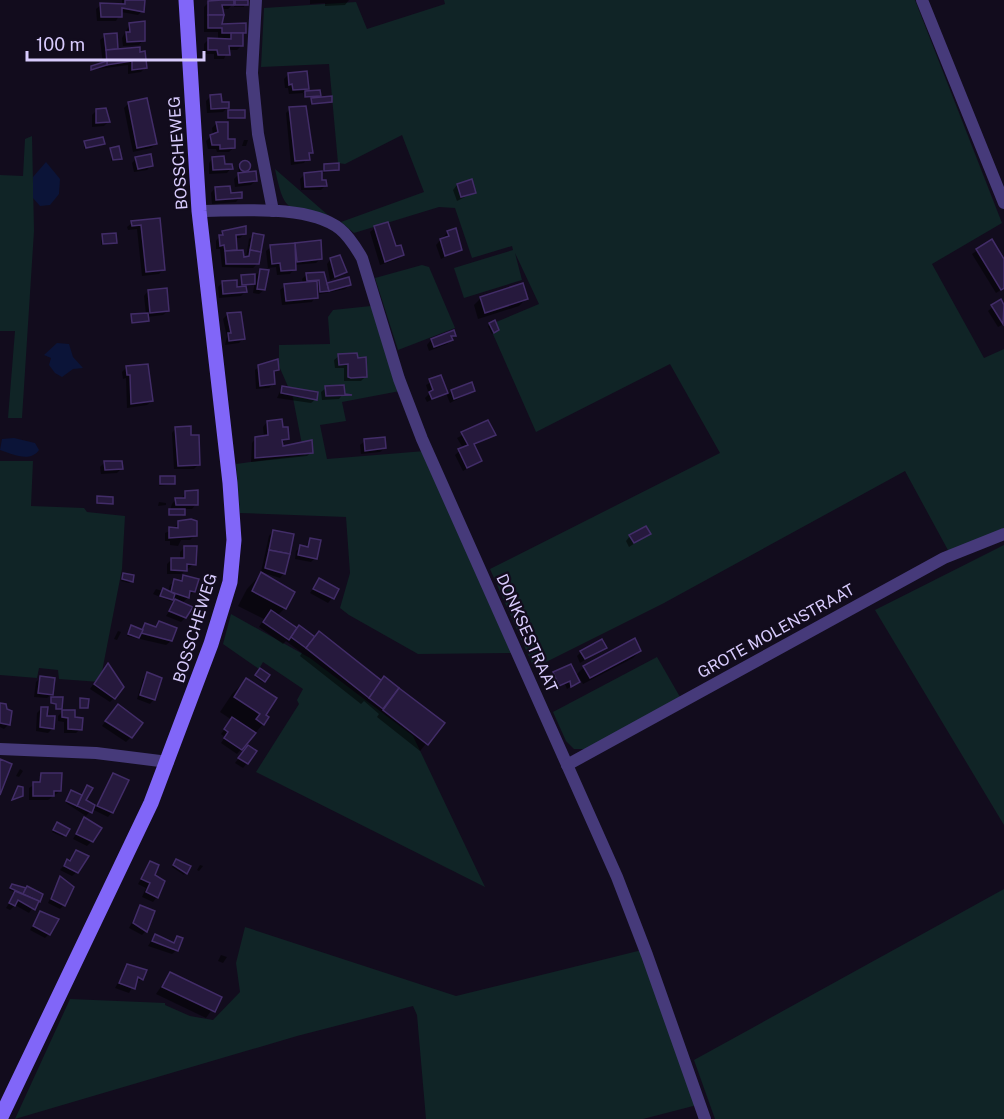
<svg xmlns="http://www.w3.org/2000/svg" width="1004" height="1119" viewBox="0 0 1004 1119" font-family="'Public Sans',sans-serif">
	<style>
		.green { fill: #102426 }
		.water { fill: #0b1438 }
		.shadow { fill: #0007 }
		.building { fill: #26193d; stroke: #422d68; stroke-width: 1.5 }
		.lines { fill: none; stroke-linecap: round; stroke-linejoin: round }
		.street { stroke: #463a7a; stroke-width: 12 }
		.secondary { stroke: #8166f8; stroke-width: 15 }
		.labels { text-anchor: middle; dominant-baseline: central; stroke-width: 4.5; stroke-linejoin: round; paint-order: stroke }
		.street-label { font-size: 16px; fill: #d8cbfd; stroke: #120c1d }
	</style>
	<rect width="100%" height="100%" fill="#120c1d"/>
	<!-- green -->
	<g class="green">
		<path d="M444 0H915L1002 223 932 264 984 358 1004 349V528L949 552 905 471 664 603 534 668 490 569 720 453 670 364 536 432 489 325 539 304 515 253 522 280 464 298 454 268 513 250 512 246 472 258 455 208 439 207 354 233 341 222 424 192 402 135 345 164 338 163 329 64 261 67 264 8 356 2 367 29 445 4Z"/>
		<path d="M32 136 34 231 22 418H8L15 331H0V175L23 176 25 139Z"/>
		<path d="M275 169 329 216C287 210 284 212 275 169Z"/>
		<path d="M422 265 429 267 455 328 398 350 375 278Z"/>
		<path d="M371 306 400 391 342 402 346 421 320 425 327 459 425 451 514 653 418 654 349 615 340 608 350 573 346 517 240 513 236 464 304 455 293 398 279 366V345L330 344 328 317 333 310Z"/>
		<path d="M0 461H33L31 506 84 508 87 512 125 516 122 569 100 682 59 679 58 670 39 668 37 678 0 675Z"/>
		<path d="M1004 545V825L875 610Z"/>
		<path d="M231 614 310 658 413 736 485 887 256 772 299 704 297 700 303 689 263 662 259 669 223 644Z"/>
		<path d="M657 657 680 697 586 749H574L566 741 553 712Z"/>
		<path d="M1004 889V1119H715L694 1060Z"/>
		<path d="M245 927 456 996 642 950 697 1105 643 1119H426L417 1015 413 1006 297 1036 15 1119 70 999 165 1003V1005L190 1016 213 1020 240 992 236 963Z"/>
	</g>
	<!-- water -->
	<g class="water">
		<path d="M46 162 60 179 59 194 50 205 40 206 33 198V177Z"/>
		<path d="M57 343 69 344 73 357 83 368 73 369 62 377 55 373 49 365 51 358 44 355Z"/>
		<path d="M14 438 35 443 39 450C30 463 12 454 0 450L2 439Z"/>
	</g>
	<!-- shadow -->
	<g class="shadow">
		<path d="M122 0H144L142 11 138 15 121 12 116 21H97L96 9 101 5H122Z"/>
		<path d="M246 0 244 7H234V3L228 9H221V25L245 24 242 45 237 50H228L224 59H214V54H204V44L208 40H218V32H204V7L208 3Z"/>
		<path d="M310 0H349L345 5 325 6V3L310 4Z"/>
		<path d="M130 24 143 40 139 45 123 46 122 38Z"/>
		<path d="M105 36 117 51 145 68 141 72 128 74V65L90 70 92 67 103 64 100 40Z"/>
		<path d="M288 75 307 88 303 93 319 91 315 99 331 101 310 105 314 97 304 98 303 93 289 94 288 88H285L284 79Z"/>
		<path d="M211 96 220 104 227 108 223 112 207 113 206 101Z"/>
		<path d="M146 100 156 144 151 148 133 152 124 108 128 104Z"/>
		<path d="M290 109 311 152 304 163 291 165 286 113Z"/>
		<path d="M97 110 108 122 104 126 92 127V115Z"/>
		<path d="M228 112 243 117 227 120Z"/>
		<path d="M227 123 226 141 234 147 229 152H217L216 149H208L206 141 213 135 212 128 216 124Z"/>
		<path d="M244 140H248L246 146H242Z"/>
		<path d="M85 143 103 144 84 149Z"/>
		<path d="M111 149 120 158 118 160 111 161Z"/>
		<path d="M213 158 224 166 231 168 227 173 209 174V163Z"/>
		<path d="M136 159 151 165 147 170 134 172 132 163Z"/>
		<path d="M248 163 249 168 239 172 238 165Z"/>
		<path d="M325 165 338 169 336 171 320 173 321 182 325 186 321 190H301L300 179 305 174 323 172Z"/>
		<path d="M239 174 255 181 251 185 235 187 234 179Z"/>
		<path d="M457 185 475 192 457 201 453 190Z"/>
		<path d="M215 188 229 195 240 197 236 202 212 204 211 193Z"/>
		<path d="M158 220 163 270 159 274 142 276 137 229 128 230 127 227 132 223Z"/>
		<path d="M375 228 402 255 398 259 380 265 370 232Z"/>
		<path d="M223 232 245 233 240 238H234L235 252 243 259 246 258 249 239 254 235 258 263 253 268 222 267 220 249H216V241Z"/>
		<path d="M448 232 460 249 441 259 436 245Z"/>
		<path d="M102 235 116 242 101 245Z"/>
		<path d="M991 241 1004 261V288L996 293 972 254Z"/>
		<path d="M320 242 321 258 316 263 294 265V269L290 274 277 275 276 267 268 268 266 251 271 247Z"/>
		<path d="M331 259 346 272 330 280 327 264Z"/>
		<path d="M261 270 264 290 259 294 253 293 256 275Z"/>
		<path d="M323 273 326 285 348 279 350 284 345 289 316 295 312 302 282 305 280 290 285 286 303 284 302 279 307 274Z"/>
		<path d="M223 282 241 288 245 286V292L241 296 219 298 218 287Z"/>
		<path d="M148 291 168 311 163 315 147 317 145 322 131 324 132 316 146 314 144 296Z"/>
		<path d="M481 298 526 299 519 306 478 319 474 305Z"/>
		<path d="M1000 301 1004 308V324L998 327 988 311Z"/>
		<path d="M228 314 243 339 239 343 225 345 227 337 223 319Z"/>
		<path d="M490 324 496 332 492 334 488 326Z"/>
		<path d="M452 332V339L447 344 429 351 427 345 431 340Z"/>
		<path d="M339 356 365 377 361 381H344V368H335L334 360Z"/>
		<path d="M260 366 278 370 273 374 274 383 269 388 256 389 255 370Z"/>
		<path d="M126 368 152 401 147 405 127 408 126 378 123 379 122 372Z"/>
		<path d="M441 377 447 395 452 391H473L450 403 446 393 427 402 425 398 429 394 426 385Z"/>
		<path d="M282 387 316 399 311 403 277 398Z"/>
		<path d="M326 388 343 394 339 399 322 400 321 392Z"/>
		<path d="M267 422 288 439 281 443 282 448 312 452 307 456 251 462 252 443 256 438 264 437 263 427Z"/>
		<path d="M487 422 493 435 473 446 480 461 463 471 455 455 463 448 457 438Z"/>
		<path d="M176 428 198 465 194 469H174L172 433Z"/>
		<path d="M365 441 385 448 380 452 361 454 360 445Z"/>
		<path d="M105 462 121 469 117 473 101 474 100 467Z"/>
		<path d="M161 478 174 484 159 486Z"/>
		<path d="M186 492 196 504 192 509H184L182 516H168L172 504 176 499H181Z"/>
		<path d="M98 497 111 503 96 504Z"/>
		<path d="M159 502 166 503V505L158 506Z"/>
		<path d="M179 522 195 535 190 540H181L178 546 170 545V541H165V533L174 529Z"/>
		<path d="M273 531 284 573 280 578 261 572 269 536Z"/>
		<path d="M649 534 629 547 626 541 630 536Z"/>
		<path d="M310 539 315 558 311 562 295 559 296 551 301 547 305 548Z"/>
		<path d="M185 547 194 564 181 574H167V564L172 559 180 560V552Z"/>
		<path d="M261 574 285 608 277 616 381 681 384 678 443 723 420 751 377 717 379 714 364 701 361 704 300 656 302 653 286 641 283 644 259 627 264 619 238 606 247 589Z"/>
		<path d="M124 575 131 581 129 583 121 581Z"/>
		<path d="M184 577 194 592 181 604 185 618 181 622 166 616 177 600 172 598 170 601 153 594 156 589 168 593 170 585Z"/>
		<path d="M319 580 332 598 328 603 310 593Z"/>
		<path d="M159 623 171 641 166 645 127 636 131 627 140 630 145 625 154 628Z"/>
		<path d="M118 631 121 632 117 640 114 639Z"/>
		<path d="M605 647 580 663 577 656 581 652Z"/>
		<path d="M640 651 633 658 583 684 577 674 584 667Z"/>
		<path d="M104 669 114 698 110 702 90 689Z"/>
		<path d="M258 672 264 681 262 682 255 677Z"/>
		<path d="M554 673 578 682 567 689 565 684 554 689 549 678Z"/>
		<path d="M148 674 154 699 150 704 137 699 143 679Z"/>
		<path d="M40 678 52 694 47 698 34 697 36 682Z"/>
		<path d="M246 680 264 716 263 724 237 754 221 743 225 737 221 734 232 720 220 712 232 694Z"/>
		<path d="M0 705 9 724 4 729 0 727Z"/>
		<path d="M42 708 53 728 48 733 36 731 37 713Z"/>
		<path d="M63 711 81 728 76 733H64V722L58 721V716Z"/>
		<path d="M113 711 131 737 126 742 102 726Z"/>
		<path d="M244 752 247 763 243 768 235 763Z"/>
		<path d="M20 769 23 771 19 777 16 776Z"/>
		<path d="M41 775 60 791 48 800H29V788L37 783Z"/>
		<path d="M113 775 112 812 108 817 92 809 86 816 66 803 70 794 80 796 87 787 84 801 96 807Z"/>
		<path d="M85 819 92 841 87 846 73 839Z"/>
		<path d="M55 826 65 835 63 837 52 832Z"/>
		<path d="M76 852 77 872 72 876 60 870Z"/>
		<path d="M150 863 157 897 153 902 142 897 146 888 138 884Z"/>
		<path d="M174 863 189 867 184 875 172 867Z"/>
		<path d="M200 865 203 866 199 871 197 870Z"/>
		<path d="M60 878 64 905 60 909 48 903Z"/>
		<path d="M10 887 41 895 29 913 15 905 10 910 6 908 16 892 9 890Z"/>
		<path d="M140 907 146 931 142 935 129 928Z"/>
		<path d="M40 913 49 934 45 938 30 930Z"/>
		<path d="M155 935 172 944 177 938V950L172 954 148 946Z"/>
		<path d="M221 955 227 957 223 963 218 961Z"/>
		<path d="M128 966 142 979 135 982 129 993 115 988Z"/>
		<path d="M170 974 220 998 206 1018 156 994Z"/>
	</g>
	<!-- building -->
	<g class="building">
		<path d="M125 0H145L144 12 122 8V17H101L100 3 125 4Z"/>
		<path d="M222 0H234V5H222L224 15H208V1Z"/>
		<rect x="235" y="0" width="13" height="5"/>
		<path d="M208 15H224L222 24 246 23V33H222V28H208Z"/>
		<path d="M145 21V41L127 42 126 32H130L129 23Z"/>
		<path d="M117 33 118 49 106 50 104 34Z"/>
		<path d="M231 33H243V46H229L230 55H218L217 50H208V38L231 39Z"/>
		<path d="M140 47V52L145 51 147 68 132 70V61L107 65 106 50Z"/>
		<path d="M107 61V65L91 70V66Z"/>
		<path d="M307 71 309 89 293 90 292 84 289 85 288 73Z"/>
		<path d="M320 90 321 96 305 97V91Z"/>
		<path d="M221 94 222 102H229V108L211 109 210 95Z"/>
		<path d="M332 96V102L312 104 311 98Z"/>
		<path d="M147 98 157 144 137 148 128 102Z"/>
		<path d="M306 106 313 153H309L310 160 295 161 289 107Z"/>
		<path d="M106 108 110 122 96 123V109Z"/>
		<rect x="228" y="110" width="17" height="8"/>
		<path d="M216 122H228V139H235V148L220 149V145H212L210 135 218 132Z"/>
		<path d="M103 137 105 144 86 148 84 141Z"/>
		<path d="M119 146 122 159 113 160 110 148Z"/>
		<path d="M151 154 153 166 138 169 135 157Z"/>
		<path d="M224 156 225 164H232L233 169 213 170 212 157Z"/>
		<circle cx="245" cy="166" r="5.5"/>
		<path d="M339 163V170L324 171V164Z"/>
		<path d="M256 171 257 181 239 183 238 173Z"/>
		<path d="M322 171V180H326L327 186 305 187 304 173Z"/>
		<path d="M472 179 476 193 461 197 457 184Z"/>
		<path d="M230 186 231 193 242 192V198L216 200 215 187Z"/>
		<path d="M160 218 165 270 146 272 141 225 132 226 131 221Z"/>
		<path d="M388 222 396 246 401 245 404 255 385 262 374 226Z"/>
		<path d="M246 226V234L236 235 237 250 225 251 224 245 220 246 219 235H223L222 231Z"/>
		<path d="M456 228 462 250 445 256 440 239 449 236 447 231Z"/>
		<path d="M116 233 117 243 103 244 102 234Z"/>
		<path d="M253 233 264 235 261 252 250 250Z"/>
		<path d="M992 239 1004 259V288L1001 290 976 249Z"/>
		<path d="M321 240 322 259 297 262 295 243Z"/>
		<path d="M295 243 296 270 281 271 280 263 272 264 270 245Z"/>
		<path d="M243 250 244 257 249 256 250 250 261 252 259 264H226L225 251Z"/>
		<path d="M340 255 347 272 335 277 330 258Z"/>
		<path d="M260 269 269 270 265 290 257 289Z"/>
		<path d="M324 272 329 291 320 292 319 280 307 281 306 273Z"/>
		<path d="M255 274V284L242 285 241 275Z"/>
		<path d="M349 277 351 285 329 291 327 283Z"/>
		<path d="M237 280V287L246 286 247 292 223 294 222 281Z"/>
		<path d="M317 281 318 298 286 301 284 284Z"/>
		<path d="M523 283 528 299 485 313 480 297Z"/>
		<path d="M167 288 169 311 150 313 148 290Z"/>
		<path d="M1001 299 1004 305 1003 324 991 305Z"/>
		<path d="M241 312 245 339 229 341 228 333H231L227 313Z"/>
		<path d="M148 313 149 321 132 323 131 314Z"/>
		<path d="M495 320 499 330 494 333 489 323Z"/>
		<path d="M454 330 456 336H451L453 340 434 347 431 339Z"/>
		<path d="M357 353 358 358 366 357 367 377 351 378 348 377V364L339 365 338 354Z"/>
		<path d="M278 359 279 370 274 371 275 384 260 386 258 365Z"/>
		<path d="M148 364 153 401 131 404 130 375H127L126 366Z"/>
		<path d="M441 375 448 393 432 399 429 392 433 390 429 379Z"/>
		<path d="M472 382 475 391 454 399 451 390Z"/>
		<path d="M344 385 345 394 352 395 326 396 325 386Z"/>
		<path d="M282 386 318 392 317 400 281 393Z"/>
		<path d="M282 419 283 427H288L289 439 282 440 283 446 312 440 313 453 255 458V437L268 435 267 421Z"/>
		<path d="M488 420 496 435 474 444 482 461 467 468 458 449 468 445 461 432Z"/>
		<path d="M191 426V435H199L200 465 178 466 175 427Z"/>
		<path d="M385 437 386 448 365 451 364 439Z"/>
		<path d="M104 461H122L123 469 105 470Z"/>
		<rect x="160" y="476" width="15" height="8"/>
		<path d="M198 490V505H176L175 498H185V491Z"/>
		<path d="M97 496 113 497V504L97 503Z"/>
		<rect x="169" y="509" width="16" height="6"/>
		<path d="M191 519 197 521V536L169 538V527L178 528V521Z"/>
		<path d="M646 526 651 534 634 543 629 535Z"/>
		<path d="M273 530 294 534 290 554 269 550Z"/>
		<path d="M310 538 321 540 317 559 298 555 300 545 308 547Z"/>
		<path d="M184 546H197L196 565 187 564V571L171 570V558H184Z"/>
		<path d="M269 550 290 554 285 574 265 568Z"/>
		<path d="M261 572 295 592 286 609 252 591Z"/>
		<path d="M123 573 134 575 133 582 122 579Z"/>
		<path d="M183 575 199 579 195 592 190 591 189 598 171 592 174 579 182 581Z"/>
		<path d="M319 578 339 589 334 599 313 589Z"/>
		<path d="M163 588 175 594 173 600 160 596Z"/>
		<path d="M175 599 193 607 186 618 169 611Z"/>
		<path d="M271 610 297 628 289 640 263 622Z"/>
		<path d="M159 621 177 628 172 641 141 633 145 623 156 627Z"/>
		<path d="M131 625 143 630 139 638 128 634Z"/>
		<path d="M299 625 315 637 306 648 291 637Z"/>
		<path d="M319 631 382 681 369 698 306 648Z"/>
		<path d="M635 638 641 651 590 678 583 666Z"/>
		<path d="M602 639 607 648 585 659 580 651Z"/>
		<path d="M108 663 124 687 115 699 94 684Z"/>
		<path d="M571 664 580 682 571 687 570 681 559 686 553 672Z"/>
		<path d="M260 668 270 675 265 682 255 675Z"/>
		<path d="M147 672 162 678 155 700 140 695Z"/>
		<path d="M40 676 55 678 53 695 38 693Z"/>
		<path d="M384 676 399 688 383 709 369 698Z"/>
		<path d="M246 678 277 698 266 715 269 717 264 725 256 719 260 714 234 697Z"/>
		<path d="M399 688 445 723 428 745 383 710Z"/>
		<path d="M51 697H63L62 709H56V704L51 703Z"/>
		<path d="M80 698 89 699 88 708H80Z"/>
		<path d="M0 703 6 704 7 709 12 711 10 725 0 723Z"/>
		<path d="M118 704 143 723 132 738 105 721Z"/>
		<path d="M41 707H48L47 716H55L54 729 40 727Z"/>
		<path d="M62 710H75V717L83 718 82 730 68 729V718L62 717Z"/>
		<path d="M232 717 256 733 242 750 224 738 228 732 224 729Z"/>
		<path d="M248 745 257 751 248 764 238 758Z"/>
		<path d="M0 759 12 764 0 795Z"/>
		<path d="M41 773H62L61 791H54V796H33V782H40Z"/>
		<path d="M113 773 129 780 113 813 97 806Z"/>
		<path d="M87 785 93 788 86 800 95 805 92 813 77 806Z"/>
		<path d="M18 786 23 787V796L12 800Z"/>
		<path d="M71 790 82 795 77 806 66 801Z"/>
		<path d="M84 817 102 828 93 842 76 834Z"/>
		<path d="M57 822 70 829 66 836 53 830Z"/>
		<path d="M76 850 89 856 78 873 64 866 67 859 70 861Z"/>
		<path d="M176 859 191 866 187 874 173 865Z"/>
		<path d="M150 861 159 865 155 875 165 881 158 898 146 892 150 883 141 879Z"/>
		<path d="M60 876 74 887 65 906 51 899Z"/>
		<path d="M12 884 26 888 23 894 10 888Z"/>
		<path d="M27 886 43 894 40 902 23 894Z"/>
		<path d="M15 891 39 901 35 910 18 900 15 906 9 903Z"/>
		<path d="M140 905 155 911 147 932 133 923Z"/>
		<path d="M40 911 59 919 50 935 33 926Z"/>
		<path d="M155 934 174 943 177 936 183 938 178 951 152 941Z"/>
		<path d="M127 964 147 970 143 980 138 977 135 989 119 983Z"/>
		<path d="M170 972 222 997 215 1012 162 987Z"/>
	</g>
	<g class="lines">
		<!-- street -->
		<g class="street">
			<path d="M256 0 252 73 258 134 273 211"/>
			<path d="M922 0 1004 203"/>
			<path d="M199 211C238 211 308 204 340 229 350 237 356 248 362 258L399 379 422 439 617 877 647 955 705 1119"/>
			<path d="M0 749 96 753 168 762"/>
			<path d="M567 765 944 558 1004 534"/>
		</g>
		<!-- secondary -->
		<path class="secondary" d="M0 1119 151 803 211 644 230 582 234 540 230 483 199 211 186 0"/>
	</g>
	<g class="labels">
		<!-- street labels -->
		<g class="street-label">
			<text transform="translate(178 153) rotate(-94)">BOSSCHEWEG</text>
			<text transform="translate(195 628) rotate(-73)">BOSSCHEWEG</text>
			<text transform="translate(776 631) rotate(-29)">GROTE MOLENSTRAAT</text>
			<text transform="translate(527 633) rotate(66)">DONKSESTRAAT</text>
		</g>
	</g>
	<!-- scale -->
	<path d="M27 51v9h177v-9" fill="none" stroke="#d8cbfd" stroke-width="3"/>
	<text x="36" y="51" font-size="18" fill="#d8cbfd" stroke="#120c1d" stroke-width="4.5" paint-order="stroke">100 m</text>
</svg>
